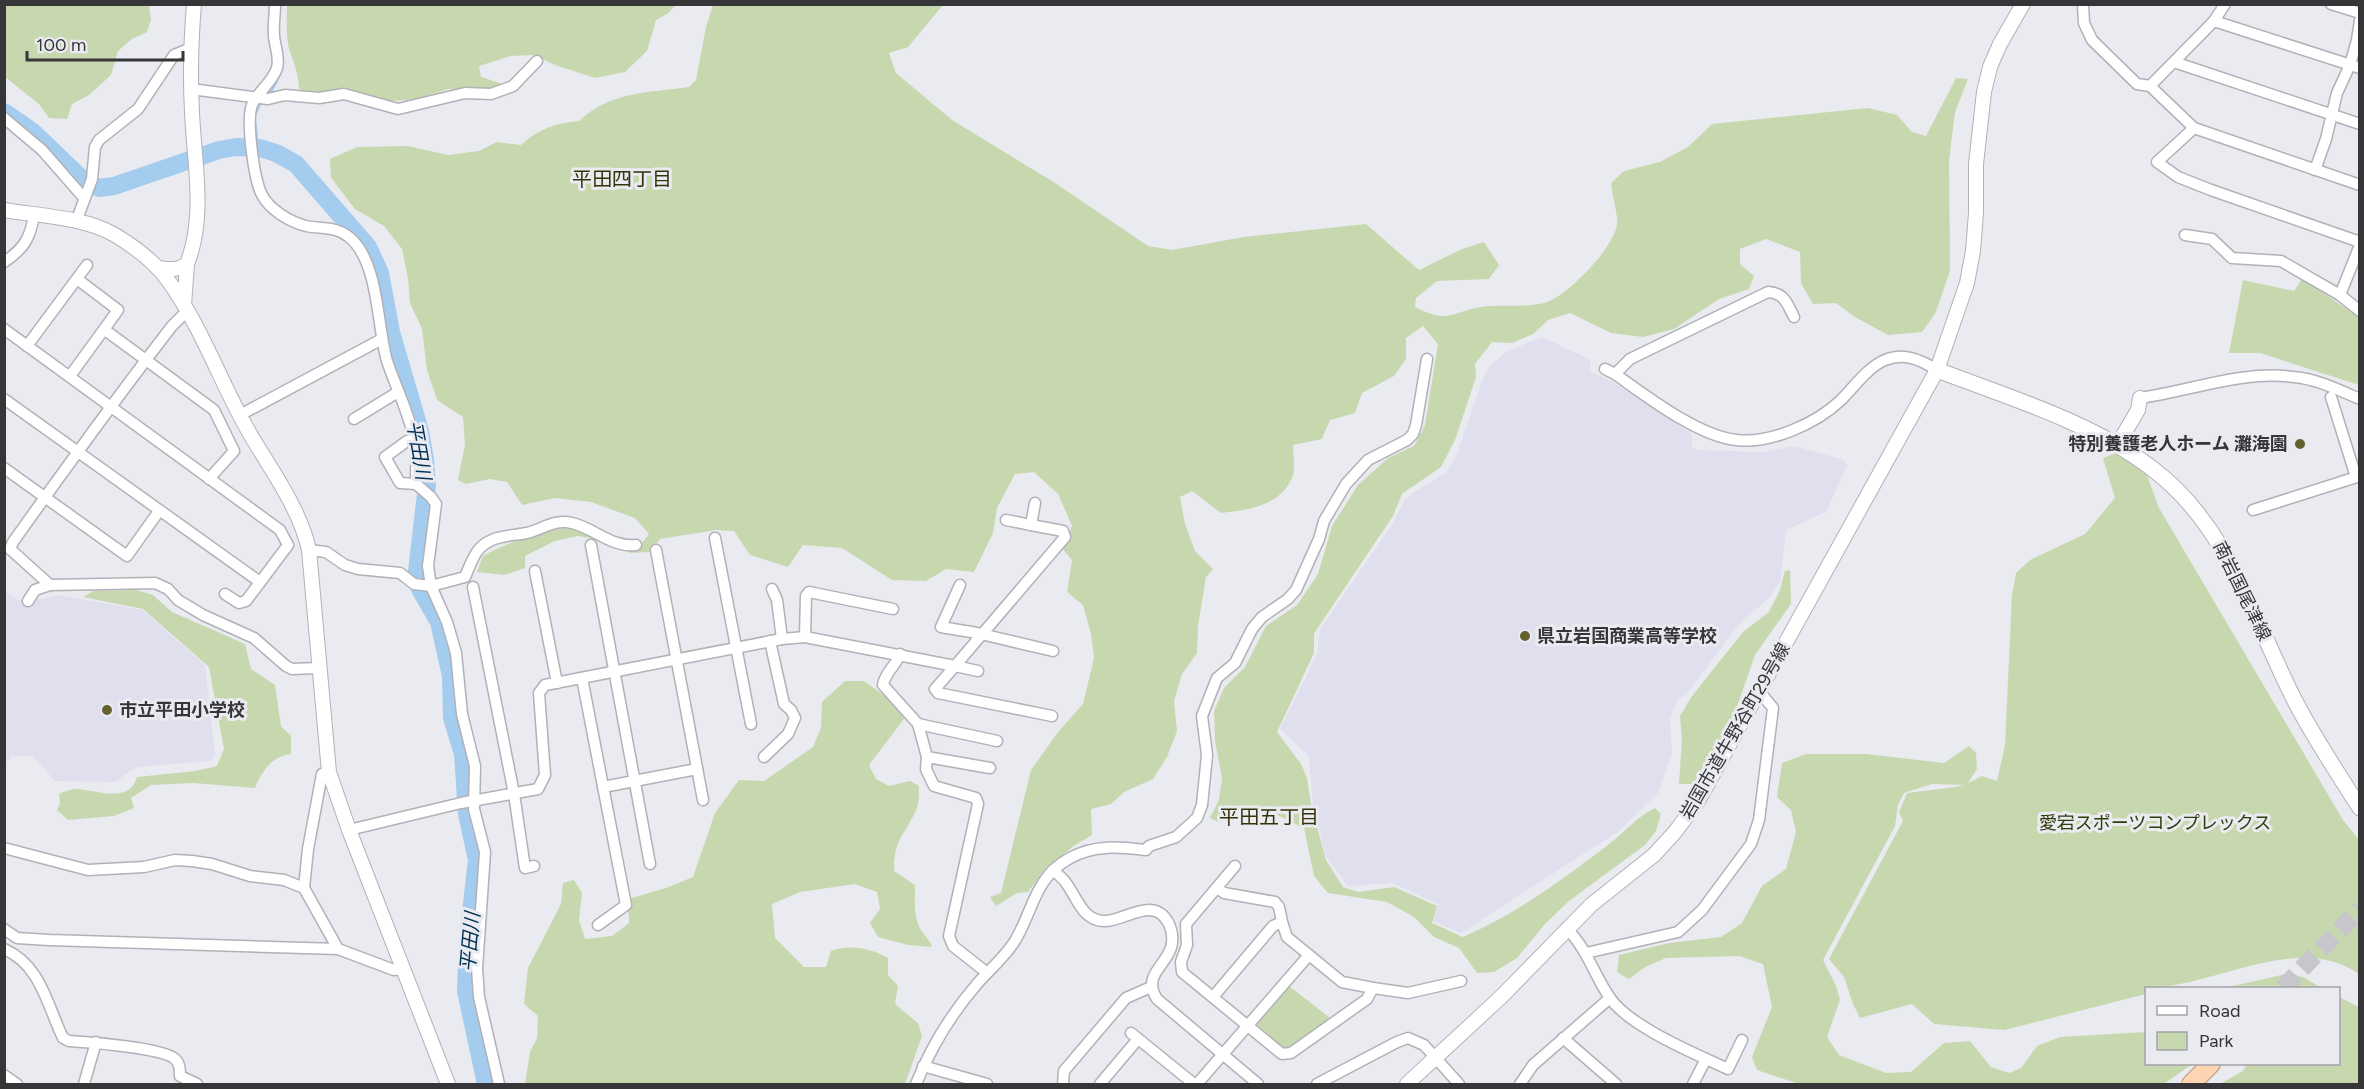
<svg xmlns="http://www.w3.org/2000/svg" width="2364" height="1089" viewBox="0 0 2364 1089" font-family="Figtree,'Noto Sans JP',sans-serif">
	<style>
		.built { fill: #e0dfee }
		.green { fill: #c8d8ae }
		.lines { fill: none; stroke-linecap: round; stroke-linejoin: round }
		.stream { stroke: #a4ccef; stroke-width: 3 }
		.river { stroke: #a4ccef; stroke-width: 18 }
		.trunk-tunnel { stroke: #c6c6cc; stroke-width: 18; stroke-dasharray: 18 9; stroke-linecap: butt }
		.minor-casing { stroke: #b1b1b7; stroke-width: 13 }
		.tertiary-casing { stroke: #b1b1b7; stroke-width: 16 }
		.secondary-casing { stroke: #b1b1b7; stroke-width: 17 }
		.trunk-casing { stroke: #b8967b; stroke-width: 20 }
		.minor { stroke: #fff; stroke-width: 10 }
		.tertiary { stroke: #fff; stroke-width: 14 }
		.secondary { stroke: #fff; stroke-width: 15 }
		.trunk { stroke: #fed4b2; stroke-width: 18 }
		.poi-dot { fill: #65612e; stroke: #eaeaf1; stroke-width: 2 }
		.labels { text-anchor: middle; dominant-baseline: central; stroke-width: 6; stroke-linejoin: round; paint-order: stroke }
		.poi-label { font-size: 18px; font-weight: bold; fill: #363639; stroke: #eaeaf1; text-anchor: start }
		.street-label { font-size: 18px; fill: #363639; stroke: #eaeaf1 }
		.park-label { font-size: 18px; fill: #2d3d08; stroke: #eaeaf1 }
		.neighbourhood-label { font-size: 20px; fill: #363308; stroke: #eaeaf1 }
		.water-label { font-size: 20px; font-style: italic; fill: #033354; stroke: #eaeaf1 }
	</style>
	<rect width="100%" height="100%" fill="#eaeaf1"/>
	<!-- built -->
	<g class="built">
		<path d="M1542 337 1591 360 1589 371 1609 380 1691 433 1692 447 1696 450 1764 452 1794 446 1844 460 1847 465 1826 512 1786 530 1780 582 1768 599 1741 622 1690 690 1677 701 1670 718 1672 754 1658 793 1619 831 1461 933 1433 921 1438 904 1392 883 1348 886 1326 857 1313 805 1309 756 1280 729 1317 654 1320 629 1393 523 1404 501 1414 492 1447 472 1457 454 1482 381 1489 367 1507 351Z"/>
		<path d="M5 592 17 600 41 599 58 595 142 610 205 665 215 755 210 761 136 767 115 782 55 781 33 756H12L5 763Z"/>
	</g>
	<!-- green -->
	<g class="green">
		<path d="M4 5H149L151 20 147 32 132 39 118 51 111 75 89 95 72 104 67 119 49 118 39 104 5 77Z"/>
		<path d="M287 5H676L667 14 656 20 647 51 625 72 595 78 555 65 534 55 511 56 479 66 481 77 500 83 496 93 448 89 417 99 391 101 357 92 311 93 299 89C298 73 295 66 290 52 285 37 287 20 287 5Z"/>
		<path d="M713 5H943L908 47 889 53 896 73 952 120 1055 183 1148 246 1172 250 1244 237 1366 224 1419 270 1462 249 1484 242 1499 265 1489 279 1437 281 1416 298 1415 307C1449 324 1448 313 1481 307 1500 304 1523 308 1544 303 1566 298 1615 247 1617 224 1618 214 1612 195 1611 183L1624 171 1660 162 1688 147 1712 124 1868 108 1897 115 1912 132 1926 136 1956 78 1968 79 1955 112 1949 161 1950 271 1935 314 1922 332 1888 335 1855 317 1836 303 1813 304 1801 283 1800 252 1766 239 1740 249V264L1754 276 1749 289 1719 299 1674 329 1643 337 1611 333 1570 313 1548 320 1533 334 1512 343 1492 342 1475 364 1476 377 1455 440 1441 467 1402 494 1393 516 1319 626 1314 634V653L1277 732 1301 764 1307 778 1311 805 1326 860 1343 887 1358 892 1394 887 1437 906 1432 923 1463 937C1515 915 1563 879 1608 845 1624 833 1636 817 1655 808L1661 814 1656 831 1645 845 1569 901 1545 924 1517 958 1494 972 1477 973 1459 948 1434 937 1414 917 1387 902 1328 893 1314 876 1304 828 1264 809H1249L1218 822 1210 818 1219 800 1222 778 1215 741 1214 711 1224 688 1245 667 1266 626 1297 605 1318 574 1332 526 1358 485 1388 458 1414 446 1425 425 1438 344 1423 326 1406 338V359L1394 376 1362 393 1355 413 1330 420 1322 439 1293 445C1293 454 1296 469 1292 478 1280 506 1248 510 1221 513L1192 491 1180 497 1185 524 1195 551 1213 569 1206 577 1198 626 1197 653 1182 674 1174 701 1177 731 1167 757 1153 779 1124 792 1111 804 1091 809 1092 835 1075 845 1045 869 1028 892 1017 893 996 906 990 897 1001 893 1031 770 1058 732 1083 704 1094 658 1091 634 1083 605 1067 592 1072 560 1062 548 1072 526 1058 494 1034 472 1015 474 997 508 993 533 974 572 946 569 926 581 892 580 842 548 803 545 788 567 750 555 734 531 716 530 660 539 649 552 631 553 601 540 578 536 555 541 525 556V568L504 575 477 572 483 556C503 545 549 526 571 529 593 531 616 541 638 548L649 534 635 518 591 502 555 498 522 505 507 482 490 479 466 484 458 480 465 445 463 417 437 400 427 370 422 329 410 303 408 279 402 249 384 226 355 209 331 178 330 159 357 147 408 146 448 155 479 151 497 142 521 145C538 129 556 123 579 121 611 91 647 93 689 87L696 80 706 27Z"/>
		<path d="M2302 279 2359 317V385L2260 353H2229L2243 280 2294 291Z"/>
		<path d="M2116 453 2147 475 2159 508 2343 820 2359 840V974C2298 931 2213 988 2146 988V994L2004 1030 1934 1024 1912 1004 1860 1018 1853 1004 1844 977 1829 959 1903 821 1899 812 1907 793 1956 787 1964 785 1932 784 1904 793 1898 805 1895 826 1823 960 1836 986 1840 1000 1827 1037 1839 1055 1886 1073 1911 1072 1944 1043 1970 1041 1991 1067 2009 1073 2021 1068 2037 1046 2060 1037 2146 1032V1064H2192L2164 1084H1799L1757 1070 1752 1057 1772 1007 1763 964 1739 956 1666 958 1645 967 1629 979 1617 972 1619 955 1669 943 1721 937 1742 923 1762 886 1786 869 1796 832 1791 810 1777 797 1782 763 1806 754H1866L1944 763 1969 746 1976 753 1977 769 1968 783 1982 776 1997 781 2005 745 2012 595 2016 573 2030 560 2085 534 2115 498 2103 458Z"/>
		<path d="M1790 570 1791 604 1755 655 1738 704 1721 739 1693 784H1679L1682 740 1680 716 1692 696 1743 632 1769 612 1780 590 1785 571Z"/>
		<path d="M137 590 153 595 172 612 245 644 251 669 275 685 281 726 291 736V754C272 756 262 771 255 788L193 783 151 785 131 798 134 808 114 816 68 820 57 810 60 803 59 794C63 792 69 790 73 789 93 788 129 806 137 777L195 771 217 766 224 749 209 667 143 609 83 597 93 591Z"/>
		<path d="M845 681H864L900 707 904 719 869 765 876 779 889 786 910 781 919 786C919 794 919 803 916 810 904 837 894 838 894 871L915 885C915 900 913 916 921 930 925 937 930 939 932 947L908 945 878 937 870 923 880 909 877 892 855 884 800 892 772 904 775 938 804 967H826L831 951C850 944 870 948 888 958V975L898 986 895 1004 918 1023 922 1036 905 1084H525L530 1052 537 1038 538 1016 524 1004 528 968 561 904 563 883 574 880 582 893 579 920 585 939 612 936 629 923 628 899 666 888 693 877 715 813 739 780 764 781 813 747 821 728 822 702Z"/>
		<path d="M2290 973 2305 978 2321 988H2224Z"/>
		<path d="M1289 986 1330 1018 1289 1050H1282L1257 1028 1259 1019Z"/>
		<path d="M2339 997 2359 1007V1084H2220L2243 1071 2247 1064H2338Z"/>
	</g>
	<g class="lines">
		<!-- stream -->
		<g class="stream">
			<path d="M266 96 272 90 282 69"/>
			<path d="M255 114 261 101"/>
			<path d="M255 123 257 142 260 148"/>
		</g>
		<!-- river -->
		<path class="river" d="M4 112 33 132 85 182 99 188 114 186 219 150 236 147 260 148 276 153 296 164 368 247 380 273 391 332 420 431 425 460 427 485 417 571 420 589 439 622 451 676 452 718 463 754 467 814 477 860 468 938 466 991 486 1084"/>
		<!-- trunk-tunnel -->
		<path class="trunk-tunnel" d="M2283 988 2360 909"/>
		<defs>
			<g id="minor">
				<path d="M275 4C275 15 273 26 274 36 275 47 280 57 277 68 272 83 258 91 252 105 246 121 254 180 262 195 270 210 290 222 306 226 321 229 336 226 349 237 379 261 377 327 387 361 396 388 410 415 415 443 417 456 416 470 416 484L431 497 436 504 428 566 431 586 447 622 456 653 462 714 475 766 474 809 485 852 477 968 479 997 499 1084"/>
				<path d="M2083 4 2084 23 2092 40 2137 84 2150 86 2194 128 2360 185"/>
				<path d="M2331 4 2360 13"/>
				<path d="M2214 21 2360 68"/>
				<path d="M2174 62 2360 124"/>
				<path d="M2150 86 2214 21 2225 4"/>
				<path d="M191 89 268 99 285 95 319 98 344 94 398 109 465 93 491 94 513 86 537 61"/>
				<path d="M4 118 42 150 84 198"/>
				<path d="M2194 128 2157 162 2178 177 2211 190 2360 242"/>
				<path d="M2315 170 2326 139 2337 93 2350 65 2357 40 2360 20"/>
				<path d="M76 222 92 179 95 147 99 140 138 109 174 55 191 48"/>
				<path d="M2185 235 2212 239 2232 258 2281 261 2340 295 2360 311"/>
				<path d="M4 262C24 249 31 237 34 214"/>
				<path d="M2340 295 2360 245"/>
				<path d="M4 329 280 530 288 545 246 601 239 603 225 594"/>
				<path d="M105 330 214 410 234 451 209 479"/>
				<path d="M27 346 87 265"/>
				<path d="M1605 369 1615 374C1646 396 1698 436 1736 440 1770 444 1816 424 1841 400 1854 387 1868 367 1885 360 1904 352 1921 360 1937 370"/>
				<path d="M1615 374 1630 359 1768 292C1785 293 1787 304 1794 317"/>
				<path d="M70 376 118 310 77 279"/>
				<path d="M2331 397 2356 477"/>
				<path d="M2140 398C2191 391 2242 370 2294 377 2317 379 2339 390 2360 399"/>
				<path d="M4 399 260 582"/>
				<path d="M240 415 382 339"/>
				<path d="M354 419 398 392"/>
				<path d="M415 442 407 441 385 457 400 483 416 484"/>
				<path d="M4 468 127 556 159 511"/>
				<path d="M2253 510 2360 476"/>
				<path d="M1006 520 1031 525 1035 503"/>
				<path d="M715 538 751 724"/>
				<path d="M591 545 650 864"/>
				<path d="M309 550 326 552 345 565 358 569 400 573 414 584 431 586 465 577C469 568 473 555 480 548 493 535 511 536 527 533 543 529 554 519 572 523 594 528 612 548 636 545"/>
				<path d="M656 550 703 800"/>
				<path d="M535 571 557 683"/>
				<path d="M50 585 10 549 13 542C65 469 117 397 172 326L182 316 188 312"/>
				<path d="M960 585 941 627 977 633 1053 651"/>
				<path d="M473 587 514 794 525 868 534 866"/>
				<path d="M772 589 777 600 782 639"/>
				<path d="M28 601 35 590 50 585 155 583 168 589 178 600 203 615 254 638 286 666 292 669 318 668"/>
				<path d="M805 637 806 596 809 592 893 609"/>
				<path d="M900 654C896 666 885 672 883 685L918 724 927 757 990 768"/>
				<path d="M978 671 955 666 935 689 938 693 1052 716"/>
				<path d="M582 678 626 905 598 925"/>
				<path d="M918 724 997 741"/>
				<path d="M764 757 788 734 795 718 791 710 784 704 770 641"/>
				<path d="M927 757 926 769 934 786 976 798 978 804 949 936 953 946 986 972"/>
				<path d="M603 787 697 769"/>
				<path d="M349 830 461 803 538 789 545 775 539 693 545 685 782 639 805 637 955 666 1065 537 1063 531 1031 525"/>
				<path d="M4 848 88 870 144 867 175 860 192 861 212 864 250 876 284 880 304 888 338 949"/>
				<path d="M1235 866 1186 924 1187 945 1181 962 1182 972 1282 1054 1291 1053 1367 999 1373 988"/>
				<path d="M1053 870C1057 874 1063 878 1066 883 1077 897 1082 920 1103 921 1123 923 1154 893 1169 924 1185 962 1137 968 1157 999L1258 1084"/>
				<path d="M304 888 308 849 322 774 329 772"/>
				<path d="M1282 922 1287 937 1309 955"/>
				<path d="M1566 928C1587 948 1594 975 1610 998 1630 1027 1696 1054 1728 1069L1742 1040"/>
				<path d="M4 929 17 938 49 940 338 949 394 970 404 969"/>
				<path d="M4 949C41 965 47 1005 63 1038L69 1041C87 1042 164 1048 175 1059 180 1063 180 1070 180 1076L197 1084"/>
				<path d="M1586 953 1678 932 1702 910 1751 844 1759 820 1773 708 1759 691"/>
				<path d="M1213 997 1273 926 1282 922 1279 907 1275 902 1224 893 1217 888"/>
				<path d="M1131 1033 1194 1084"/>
				<path d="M1563 1038 1616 1084"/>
				<path d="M923 1066 987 1084"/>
				<path d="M4 1075 17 1084"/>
				<path d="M84 1084 96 1042"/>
				<path d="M916 1084C931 1047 951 1014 977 984 989 970 1008 954 1016 939 1034 908 1035 877 1070 858 1095 844 1120 847 1146 850L1149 846 1176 837 1197 818 1202 805 1207 755 1202 716 1217 678 1235 663 1252 629 1262 617 1288 599 1296 590 1319 539 1324 521 1346 484 1368 460 1407 440 1413 434 1416 425 1427 359"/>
				<path d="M1063 1084 1064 1071 1126 998 1151 987"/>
				<path d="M1100 1084 1138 1039"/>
				<path d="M1197 1084 1309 955 1342 982 1373 988 1408 993 1461 981"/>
				<path d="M1317 1084 1397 1042 1408 1038 1424 1045 1459 1084"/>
				<path d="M1520 1084 1533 1065 1610 998"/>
				<path d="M1693 1084 1706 1059"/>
			</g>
			<g id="tertiary">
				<path d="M4 210C40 216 84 217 115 235 135 247 157 264 170 283 201 327 219 378 245 425 267 465 299 505 309 550L329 772 349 830 448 1084"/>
				<path d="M187 264C206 216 194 162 192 112 190 76 191 40 194 4"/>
				<path d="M158 268C169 269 177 271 187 264L184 305"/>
				<path d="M2118 444 2138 410 2140 398"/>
				<path d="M1407 1084 1502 996 1591 905 1654 855 1675 832 1698 801 1937 370 1967 283 1973 251 1976 213V164L1984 92 1990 67 2000 44 2023 4"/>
			</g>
			<path id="secondary" d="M1937 370C2006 396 2096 424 2154 470 2230 528 2254 622 2296 703 2315 739 2338 774 2360 808"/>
			<path id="trunk" d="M2191 1084 2211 1064"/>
		</defs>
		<!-- minor casing -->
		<use href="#minor" class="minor-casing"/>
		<!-- tertiary casing -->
		<use href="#tertiary" class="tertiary-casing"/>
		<!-- secondary casing -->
		<use href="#secondary" class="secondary-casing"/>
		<!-- trunk casing -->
		<use href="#trunk" class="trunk-casing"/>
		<!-- minor -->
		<use href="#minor" class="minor"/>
		<!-- tertiary -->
		<use href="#tertiary" class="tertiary"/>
		<!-- secondary -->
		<use href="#secondary" class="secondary"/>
		<!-- trunk -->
		<use href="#trunk" class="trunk"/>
	</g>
	<!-- markers -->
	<g class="poi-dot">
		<circle cx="2300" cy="444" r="6"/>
		<circle cx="1525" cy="636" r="6"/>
		<circle cx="107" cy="710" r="6"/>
	</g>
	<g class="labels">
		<!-- poi labels -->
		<g class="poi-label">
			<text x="2288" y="444" text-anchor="end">特別養護老人ホーム 灘海園</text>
			<text x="1537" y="636">県立岩国商業高等学校</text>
			<text x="119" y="710">市立平田小学校</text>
		</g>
		<!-- street labels -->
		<g class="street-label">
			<text transform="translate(2242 591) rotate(64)">南岩国尾津線</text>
			<text transform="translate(1735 731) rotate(-60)">岩国市道牛野谷町29号線</text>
		</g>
		<!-- park labels -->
		<g class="park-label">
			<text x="2155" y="823">愛宕スポーツコンプレックス</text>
		</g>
		<!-- neighbourhood labels -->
		<g class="neighbourhood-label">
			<text x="622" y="179">平田四丁目</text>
			<text x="1269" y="817">平田五丁目</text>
		</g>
		<!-- water labels -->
		<g class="water-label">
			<text transform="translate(419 450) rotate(80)">平田川</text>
			<text transform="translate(470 942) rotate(-85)">平田川</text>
		</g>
	</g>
	<!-- border -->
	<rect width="2364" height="1089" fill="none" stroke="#363639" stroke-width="12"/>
	<!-- legend -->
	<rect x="2145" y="987" width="195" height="78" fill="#eaeaf1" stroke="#a2a2a7" stroke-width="1.5"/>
	<rect x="2157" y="1006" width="30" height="9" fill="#ffffff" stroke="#a2a2a7" stroke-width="1.5"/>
	<text x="2199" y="1017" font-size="18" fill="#363639">Road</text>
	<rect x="2157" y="1032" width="30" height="18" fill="#c8d8ae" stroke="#a2a2a7" stroke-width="1.5"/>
	<text x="2199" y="1047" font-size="18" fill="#363639">Park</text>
	<!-- scale -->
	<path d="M27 51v9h156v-9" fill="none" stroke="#363639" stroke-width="3"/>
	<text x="36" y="51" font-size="18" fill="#363639" stroke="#eaeaf1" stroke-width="4.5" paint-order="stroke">100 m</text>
</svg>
